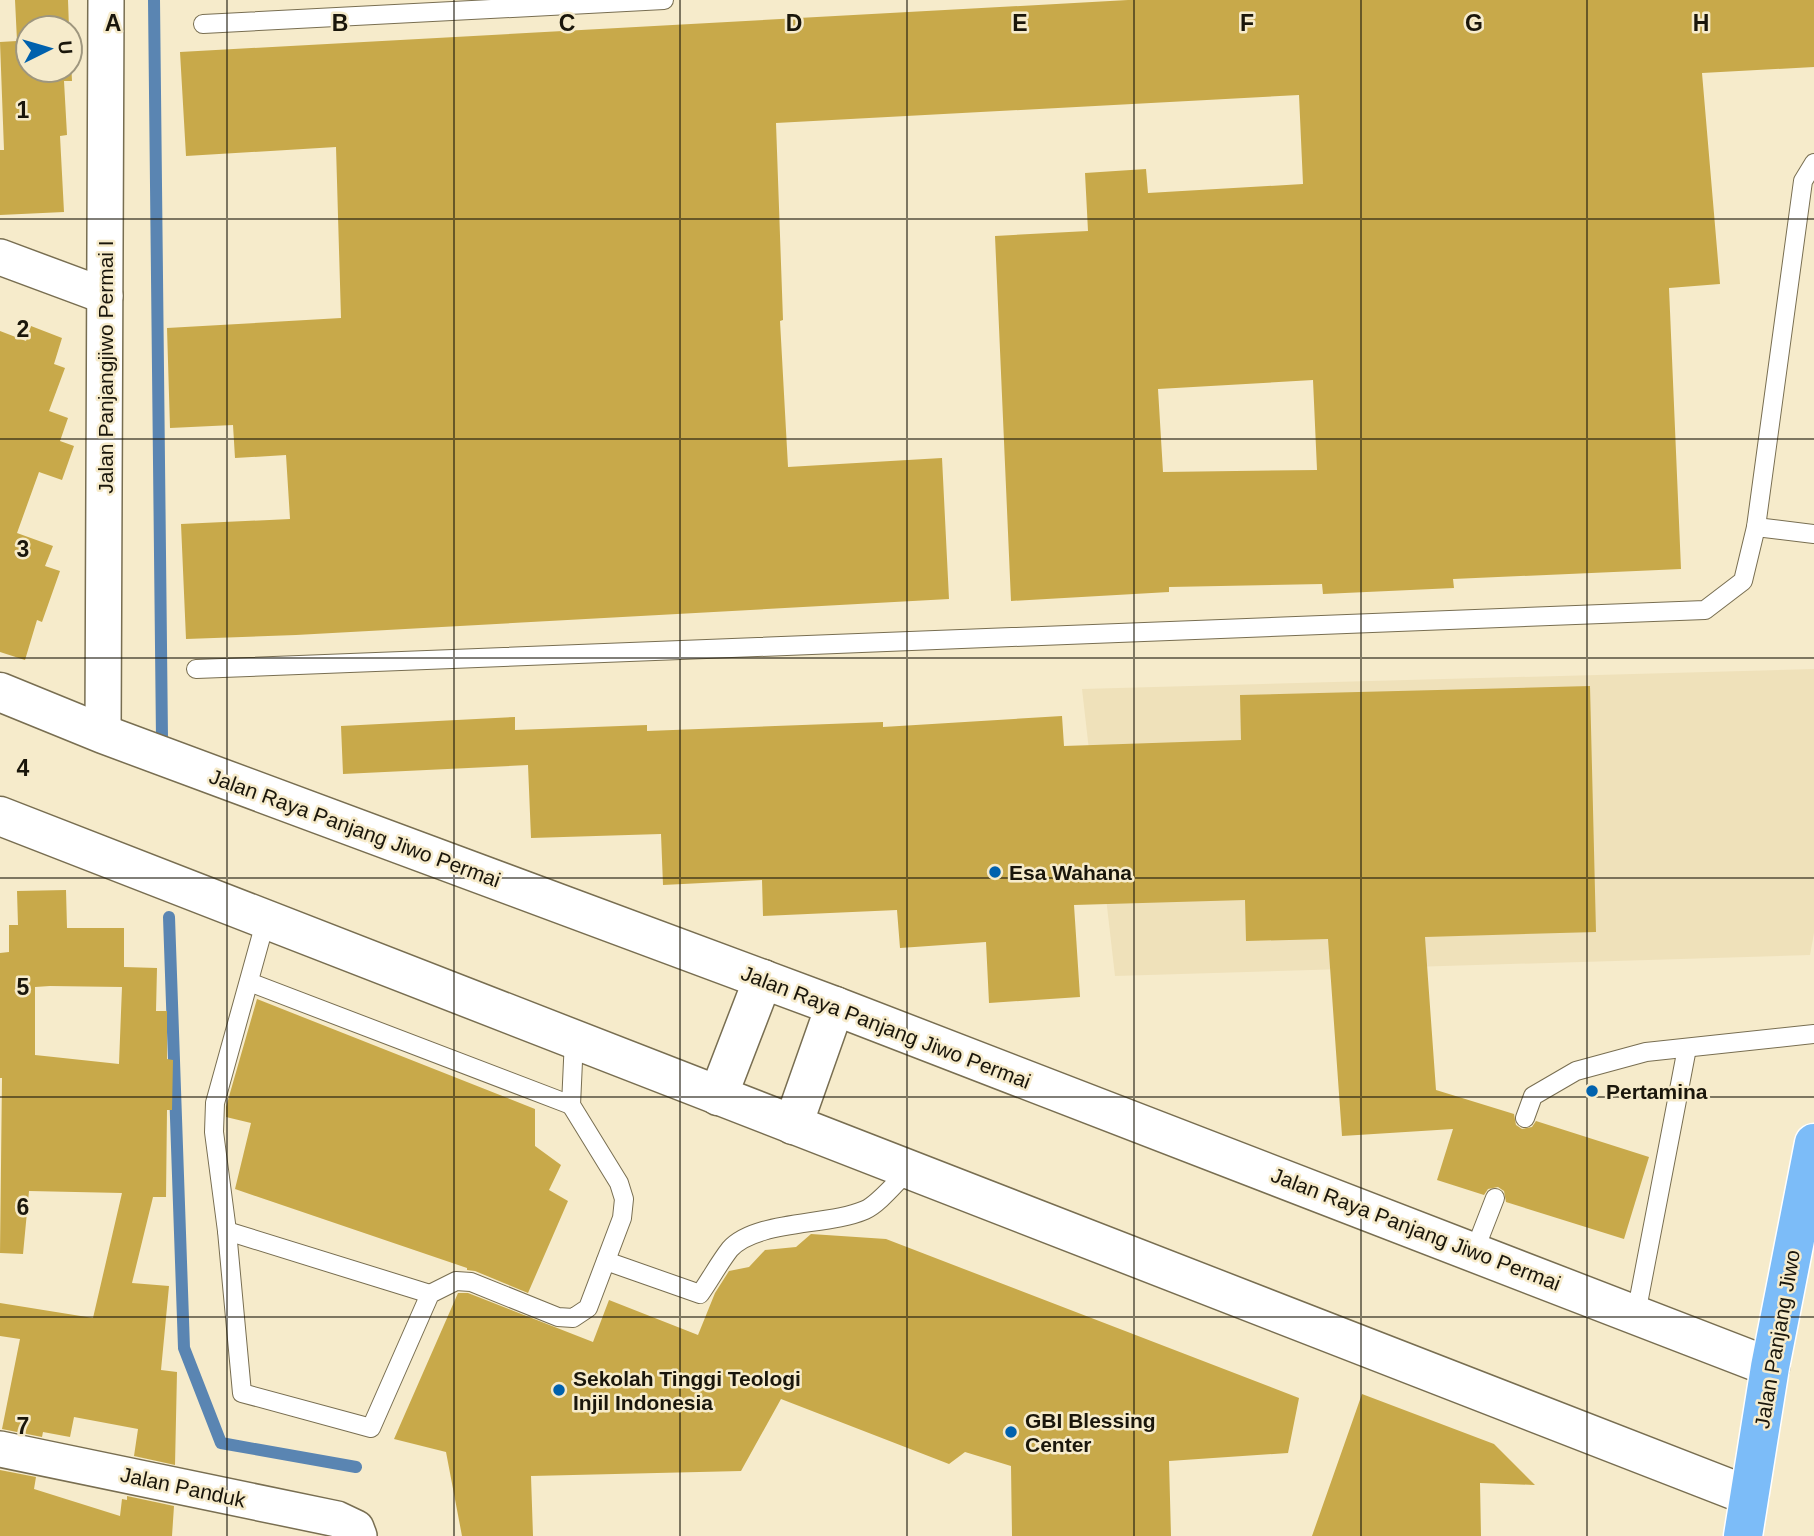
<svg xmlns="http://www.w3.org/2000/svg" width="1814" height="1536" viewBox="0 0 1814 1536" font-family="Helvetica,sans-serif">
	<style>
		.built { fill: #efe1ba }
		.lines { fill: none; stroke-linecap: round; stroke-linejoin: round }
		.stream { stroke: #5a85b2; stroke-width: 12 }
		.building { fill: #c8a94a; fill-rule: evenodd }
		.service-casing { stroke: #786e51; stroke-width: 20 }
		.minor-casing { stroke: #786e51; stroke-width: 38 }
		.tertiary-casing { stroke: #786e51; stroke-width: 41 }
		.primary-casing { stroke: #fff; stroke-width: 41 }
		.service { stroke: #fff; stroke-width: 18 }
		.minor { stroke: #fff; stroke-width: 35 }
		.tertiary { stroke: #fff; stroke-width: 38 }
		.primary { stroke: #7cbcf8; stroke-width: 38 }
		.grid { fill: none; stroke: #1a160b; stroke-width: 2; stroke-opacity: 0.55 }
		.poi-dot { fill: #0061ad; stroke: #f6ebcb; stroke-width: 2.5 }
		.labels { text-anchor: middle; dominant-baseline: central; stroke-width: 5; stroke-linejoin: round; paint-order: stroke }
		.street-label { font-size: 21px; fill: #1a160b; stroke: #f6ebcb }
		.poi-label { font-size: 21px; font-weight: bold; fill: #1a160b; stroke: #f6ebcb; text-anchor: start }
		.grid-label { font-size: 23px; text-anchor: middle; font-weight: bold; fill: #1a160b; stroke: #f6ebcb; stroke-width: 5; stroke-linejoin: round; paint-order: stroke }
	</style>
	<rect width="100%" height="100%" fill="#f6ebcb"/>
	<!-- built -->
	<path class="built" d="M1814 669V933L1810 955 1115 976 1082 689Z"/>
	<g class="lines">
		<!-- stream -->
		<g class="stream">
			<path d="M154 0 162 738"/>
			<path d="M169 917 184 1348 221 1443 356 1467"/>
		</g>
	</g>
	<!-- building -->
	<g class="building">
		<path d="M15 0H68L69 28H28V70H70V40L72 81H64L67 135 60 136 64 212 0 215V150H4L0 42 17 41Z"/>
		<path d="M1128 0H1814V67L1702 73 1720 284 1669 288 1681 569 1453 579 1454 588 1323 594 1322 584 1169 587V592L1011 601 995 236 1088 231 1085 173 1146 169 1148 193 1303 184 1299 95 776 123 783 320 780 321 788 467 942 458 949 599 296 635 186 639 181 524 290 519 286 455 235 458 233 425 170 428 167 328 341 318 336 147 186 156 180 52ZM1313 380 1317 470 1163 472 1158 389Z"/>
		<path d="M31 326 62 338 54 364 65 368 49 411 68 418 60 441 74 446 62 480 39 472 17 533 53 546 45 566 60 571 42 622 37 620 25 660 0 652V331L26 341Z"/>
		<path d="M1590 686 1596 932 1425 937 1436 1090 1514 1114 1516 1125 1522 1129 1532 1127 1536 1121 1649 1157 1624 1239 1506 1202 1504 1191 1498 1187 1488 1189 1484 1195 1437 1180 1453 1129 1342 1136 1328 939 1246 941 1245 900 1074 905 1080 997 989 1003 986 942 900 948 897 910 763 916 762 880 663 885 661 834 531 838 528 765 343 774 341 726 515 717V730L647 725V731L883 722V727L1062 716 1064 746 1241 740 1240 695Z"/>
		<path d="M66 890 67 928H124V967L157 968 156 1011H167V1059L173 1060 172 1110H167L166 1197H153L132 1283 169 1286 161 1370 177 1372 175 1465 134 1456 138 1429 74 1417 70 1437 43 1432 42 1437 2 1429 20 1339 0 1336V1303L93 1318 122 1193 29 1191 23 1254 0 1253 2 1078H0V953L9 952V925H18L17 891ZM50 986 122 987 119 1064 35 1055V987Z"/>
		<path d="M257 999 535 1109V1146L561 1165 549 1190 568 1201 528 1293 475 1271 467 1270V1268L235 1189 251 1123 226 1117V1107Z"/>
		<path d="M811 1234 886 1239 1299 1398 1288 1453 1169 1461 1171 1536H1012L1011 1466 965 1452 949 1464 781 1399 741 1471 531 1476 533 1536H462L446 1452 394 1439 458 1293H468L593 1342 609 1300 698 1335 715 1293 729 1271 749 1267 765 1250 796 1247Z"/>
		<path d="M1362 1394 1494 1444 1535 1485 1480 1483 1481 1536H1312Z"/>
		<path d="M0 1470 36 1477 34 1489 120 1516 122 1499 127 1500V1496L174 1506 172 1536H0Z"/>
	</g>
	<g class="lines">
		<defs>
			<g id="service">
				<path d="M203 24 664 0"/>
				<path d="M1756 527 1814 534"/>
				<path d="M196 669 1705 610 1743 581 1756 527 1803 181 1814 163"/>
				<path d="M266 919 215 1103 214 1132 227 1231 242 1393 371 1428 430 1294 456 1281 471 1282 558 1317 573 1318 588 1308 622 1218 624 1199 619 1183 571 1105 574 1039"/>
				<path d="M249 982 571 1105"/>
				<path d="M1525 1118 1533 1096 1576 1071 1646 1052 1814 1034"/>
				<path d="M227 1231 430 1294"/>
				<path d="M1474 1252 1495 1198"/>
				<path d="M606 1261 700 1294C710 1280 719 1263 730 1249 756 1220 829 1226 865 1210 879 1204 897 1181 909 1170"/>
				<path d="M1636 1314 1687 1048"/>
			</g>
			<g id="minor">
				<path d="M0 257 105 296"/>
				<path d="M103 734 106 0"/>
				<path d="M0 1449 337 1519 356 1528 359 1536"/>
			</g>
			<g id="tertiary">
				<path d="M0 692 103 734 835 1006 1770 1367"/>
				<path d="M0 816 1749 1496"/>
				<path d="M718 1096 763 979"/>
				<path d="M793 1125 835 1006"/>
			</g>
			<path id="primary" d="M1743 1536 1770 1367 1814 1143"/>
		</defs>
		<!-- service casing -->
		<use href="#service" class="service-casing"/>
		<!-- minor casing -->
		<use href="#minor" class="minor-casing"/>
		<!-- tertiary casing -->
		<use href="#tertiary" class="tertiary-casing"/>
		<!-- primary casing -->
		<use href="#primary" class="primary-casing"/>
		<!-- service -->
		<use href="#service" class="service"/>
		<!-- minor -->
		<use href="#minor" class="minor"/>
		<!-- tertiary -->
		<use href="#tertiary" class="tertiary"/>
		<!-- primary -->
		<use href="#primary" class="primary"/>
	</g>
	<!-- grid -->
	<path class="grid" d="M227 0V1536M454 0V1536M680 0V1536M907 0V1536M1134 0V1536M1361 0V1536M1587 0V1536M0 219H1814M0 439H1814M0 658H1814M0 878H1814M0 1097H1814M0 1317H1814"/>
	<!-- markers -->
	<g class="poi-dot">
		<circle cx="995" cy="872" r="7"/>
		<circle cx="1592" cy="1091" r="7"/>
		<circle cx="559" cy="1390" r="7"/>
		<circle cx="1011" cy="1432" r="7"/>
	</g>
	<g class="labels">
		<!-- street labels -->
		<g class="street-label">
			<text transform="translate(105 367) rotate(-90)">Jalan Panjangjiwo Permai I</text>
			<text transform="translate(355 828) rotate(20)">Jalan Raya Panjang Jiwo Permai</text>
			<text transform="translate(886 1027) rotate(21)">Jalan Raya Panjang Jiwo Permai</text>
			<text transform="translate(1416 1229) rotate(21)">Jalan Raya Panjang Jiwo Permai</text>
			<text transform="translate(1777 1339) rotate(-80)">Jalan Panjang Jiwo</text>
			<text transform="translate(183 1487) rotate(12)">Jalan Panduk</text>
		</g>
		<!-- poi labels -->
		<g class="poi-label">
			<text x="1009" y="872">Esa Wahana</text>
			<text x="1606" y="1091">Pertamina</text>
			<text x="573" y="1378">Sekolah Tinggi Teologi<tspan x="573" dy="24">Injil Indonesia</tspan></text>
			<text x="1025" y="1420">GBI Blessing<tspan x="1025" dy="24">Center</tspan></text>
		</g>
	</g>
	<g class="grid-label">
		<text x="113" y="31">A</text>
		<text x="340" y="31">B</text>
		<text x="567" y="31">C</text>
		<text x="794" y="31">D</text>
		<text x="1020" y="31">E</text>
		<text x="1247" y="31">F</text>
		<text x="1474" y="31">G</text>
		<text x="1701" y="31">H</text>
		<text x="23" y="118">1</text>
		<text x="23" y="337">2</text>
		<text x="23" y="557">3</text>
		<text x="23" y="776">4</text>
		<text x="23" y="995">5</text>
		<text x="23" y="1215">6</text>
		<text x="23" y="1434">7</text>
	</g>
	<!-- north arrow -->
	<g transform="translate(49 49) rotate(85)"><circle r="33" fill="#f6ebcb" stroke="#9e967e" stroke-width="2"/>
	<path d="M0-5L12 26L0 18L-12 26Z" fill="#0061ad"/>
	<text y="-10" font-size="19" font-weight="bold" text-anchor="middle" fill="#1a160b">U</text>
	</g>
</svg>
